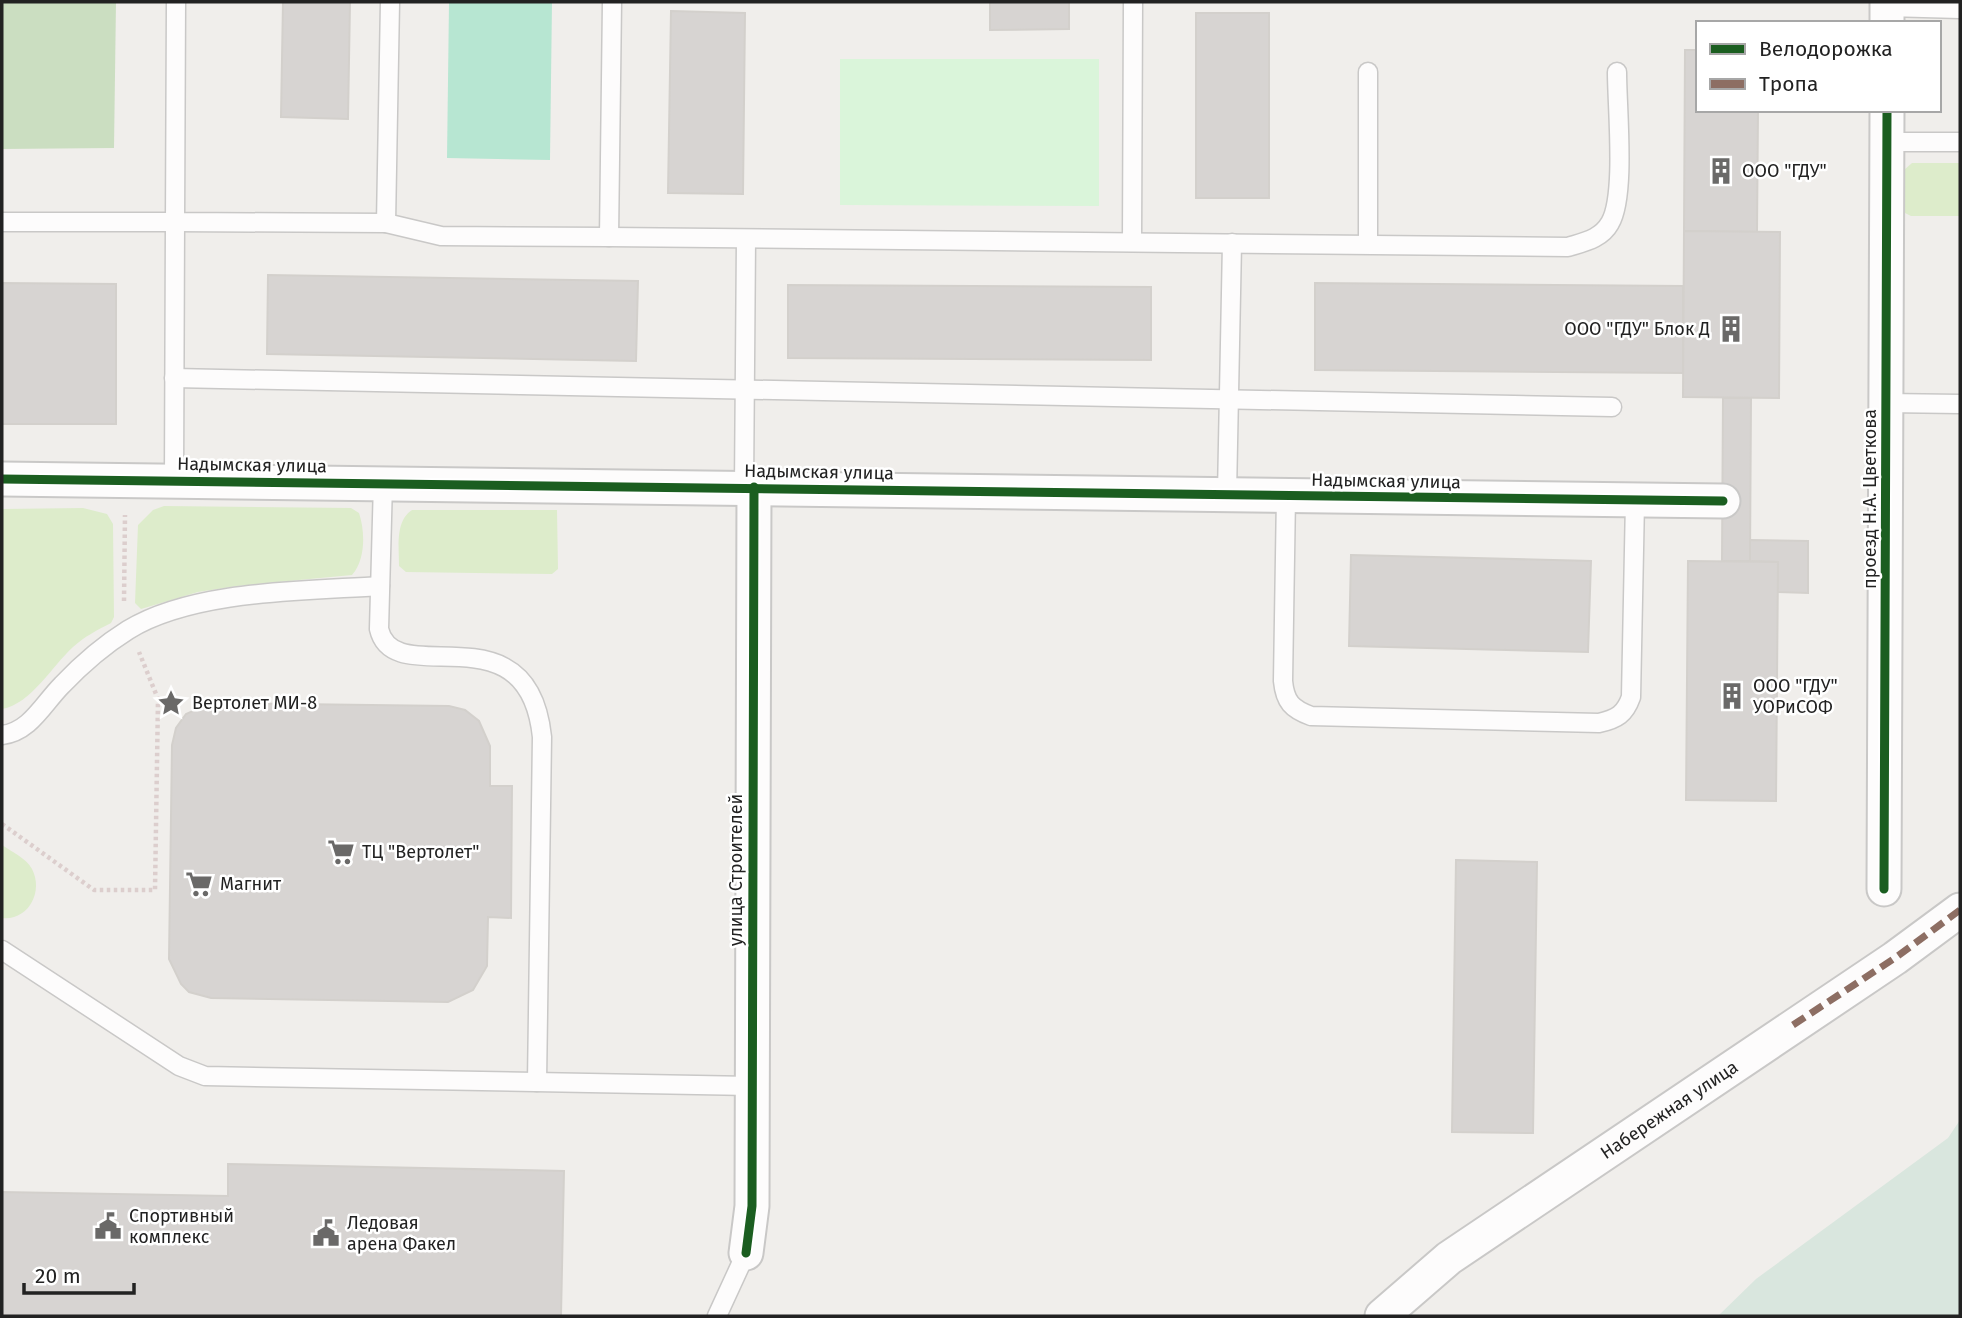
<svg xmlns="http://www.w3.org/2000/svg" width="1962" height="1318" viewBox="0 0 1962 1318" font-family="'Fira Sans',sans-serif">
	<style>
		.grass { fill: #ddeccb }
		.forest { fill: #cbdec1 }
		.wetland { fill: #d9e6de }
		.park { fill: #daf5da }
		.pitch { fill: #b7e6d2 }
		.building { fill: #d7d4d2; stroke: #d3d0cc; stroke-width: 2 }
		.lines { fill: none; stroke-linecap: round; stroke-linejoin: round }
		.lane-casing { stroke: #c9c8c7; stroke-width: 21 }
		.street-casing { stroke: #c9c8c7; stroke-width: 37 }
		.path { stroke: #dccecd; stroke-width: 4.5; stroke-dasharray: 3.5 3.5; stroke-linecap: butt }
		.lane { stroke: #fdfcfc; stroke-width: 18 }
		.street { stroke: #fdfcfc; stroke-width: 33 }
		.quiet { stroke: #8d6e63; stroke-width: 7; stroke-dasharray: 14 7; stroke-linecap: butt }
		.cycleway-casing { stroke: #fff; stroke-width: 13 }
		.cycleway { stroke: #1b5e20; stroke-width: 9 }
		.labels { text-anchor: middle; dominant-baseline: central; stroke-width: 5; stroke-linejoin: round; paint-order: stroke }
		.poi-label { font-size: 18px; fill: #222; stroke: #fff; text-anchor: start }
		.street-label { font-size: 18px; fill: #222; stroke: #fff }
	</style>
	<rect width="100%" height="100%" fill="#f0eeeb"/>
	<!-- grass -->
	<g class="grass">
		<path d="M1912 163H1960V216H1911L1903 212 1904 170Z"/>
		<path d="M164 506 351 508 359 513C365 531 366 559 352 575L237 586 198 592 141 609 135 603 138 525 153 510Z"/>
		<path d="M83 508 107 514 113 524 114 617 111 623C97 630 84 637 73 647 52 666 31 704 2 709V509Z"/>
		<path d="M412 510H557L558 569 552 574 406 572 399 566C399 547 395 521 412 510Z"/>
		<path d="M2 845C12 852 26 858 32 869 44 892 28 921 2 918Z"/>
	</g>
	<!-- forest -->
	<path class="forest" d="M2 2H116L114 148 2 149Z"/>
	<!-- wetland -->
	<path class="wetland" d="M1960 1120V1316H1718L1756 1279 1948 1138Z"/>
	<!-- park -->
	<path class="park" d="M840 59H1099V206L840 205Z"/>
	<!-- pitch -->
	<path class="pitch" d="M449 2H552L550 160 447 158Z"/>
	<!-- building -->
	<g class="building">
		<path d="M283 2H350L348 119 281 117Z"/>
		<path d="M990 2H1069V29L990 30Z"/>
		<path d="M671 11 745 13 743 194 668 193Z"/>
		<rect x="1196" y="13" width="73" height="185"/>
		<path d="M1685 50H1698V110H1758L1757 232 1684 231Z"/>
		<path d="M1684 231 1780 232 1779 398 1683 397Z"/>
		<path d="M268 275 638 281 636 361 267 354Z"/>
		<path d="M2 283 116 284V424H2Z"/>
		<path d="M1315 283 1683 286V373L1315 370Z"/>
		<path d="M788 285 1151 287V360L788 358Z"/>
		<path d="M1723 398H1751L1750 561H1722Z"/>
		<path d="M1750 540 1808 541V593L1777 592 1778 562 1750 561Z"/>
		<path d="M1351 555 1591 561 1588 652 1349 646Z"/>
		<path d="M1688 561 1778 562 1776 801 1686 800Z"/>
		<path d="M211 703 449 706 465 710 479 721 490 746V786H512L511 918 488 917 487 966 473 990 448 1002 211 998 189 992 181 984 169 959 172 745 176 728 186 714Z"/>
		<path d="M1456 860 1537 862 1533 1133 1452 1132Z"/>
		<path d="M228 1164 564 1171 561 1316H2V1192L228 1196Z"/>
	</g>
	<g class="lines">
		<defs>
			<g id="lane">
				<path d="M176 2 175 222 386 223"/>
				<path d="M390 2 386 223 441 236 609 237 612 2"/>
				<path d="M1887 7 1960 9"/>
				<path d="M1887 142H1960"/>
				<path d="M2 222H175L174 480"/>
				<path d="M609 237 1568 247C1584 242 1601 239 1610 223 1626 196 1617 108 1617 72"/>
				<path d="M1132 242 1133 2"/>
				<path d="M1368 244V72"/>
				<path d="M174 378 1612 407"/>
				<path d="M1886 403 1960 404"/>
				<path d="M383 482 379 629C394 694 528 603 542 737L537 1082"/>
				<path d="M744 487 746 239"/>
				<path d="M1227 494 1232 243"/>
				<path d="M1286 495 1283 681C1285 702 1292 709 1311 716L1599 723C1617 719 1625 714 1631 697L1635 501"/>
				<path d="M2 735C30 732 43 704 62 685 81 665 104 645 128 630 193 590 304 591 380 586"/>
				<path d="M2 950 179 1066 205 1076 751 1086"/>
				<path d="M717 1316 746 1253"/>
			</g>
			<g id="street">
				<path d="M1887 23V2"/>
				<path d="M2 479 1723 501"/>
				<path d="M1884 889 1887 110"/>
				<path d="M746 1253 752 1206 754 487"/>
				<path id="s1" d="M1382 1316 1449 1258 1895 958 1960 910"/>
			</g>
		</defs>
		<!-- lane casing -->
		<use href="#lane" class="lane-casing"/>
		<!-- street casing -->
		<use href="#street" class="street-casing"/>
		<!-- path -->
		<g class="path">
			<path d="M124 601 125 515"/>
			<path d="M2 824 94 890H155L158 699 139 652"/>
		</g>
		<!-- lane -->
		<use href="#lane" class="lane"/>
		<!-- street -->
		<use href="#street" class="street"/>
		<!-- quiet -->
		<path class="quiet" d="M1793 1025 1895 958 1960 910"/>
		<defs>
			<g id="cycleway">
				<path d="M2 479 1723 501"/>
				<path d="M1884 889 1887 110"/>
				<path d="M746 1253 752 1206 754 487"/>
			</g>
		</defs>
		<!-- cycleway casing -->
		<use href="#cycleway" class="cycleway-casing"/>
		<!-- cycleway -->
		<use href="#cycleway" class="cycleway"/>
	</g>
	<!-- icons -->
	<defs>
		<symbol id="building-bare" viewBox="-9 -9 18 18"><path d="M-4-6H4V6H1V3H-1V6H-4ZM-2.5-4.3h1.7v1.8h-1.7ZM.8-4.3h1.7v1.8H.8ZM-2.5-1h1.7V.8h-1.7ZM.8-1h1.7V.8H.8Z" fill="#6a6968" stroke="#fff" stroke-width="2.5" paint-order="stroke"/></symbol>
		<symbol id="sight-bare" viewBox="-9 -9 18 18"><path d="M0-6L1.8-2.2L6-1.7L2.9 1.2L3.7 5.4L0 3.3L-3.7 5.4L-2.9 1.2L-6-1.7L-1.8-2.2Z" fill="#6a6968" stroke="#fff" stroke-width="2.5" paint-order="stroke"/></symbol>
		<symbol id="supermarket-bare" viewBox="-9 -9 18 18"><path d="M-6-5.5h2.5l.6 2H6L4.5 2H-2.5L-4.4-4H-6ZM-1.5 3.2a1.3 1.3 0 1 0 .1 0ZM3 3.2a1.3 1.3 0 1 0 .1 0Z" fill="#6a6968" stroke="#fff" stroke-width="2.5" paint-order="stroke"/></symbol>
		<symbol id="civic-bare" viewBox="-9 -9 18 18"><path d="M-.6-6.5H3V-4.5H.6V-3L4-1V1h2V6H-6V1h2V-1L-.6-3ZM-1.2 2.5V6h2.4V2.5Z" fill="#6a6968" stroke="#fff" stroke-width="2.5" paint-order="stroke"/></symbol>
	</defs>
	<g fill-rule="evenodd">
		<use href="#building-bare" x="1702" y="152" width="38" height="38"/>
		<use href="#building-bare" x="1712" y="310" width="38" height="38"/>
		<use href="#building-bare" x="1713" y="677" width="38" height="38"/>
		<use href="#sight-bare" x="152" y="684" width="38" height="38"/>
		<use href="#supermarket-bare" x="322" y="833" width="38" height="38"/>
		<use href="#supermarket-bare" x="180" y="865" width="38" height="38"/>
		<use href="#civic-bare" x="89" y="1207" width="38" height="38"/>
		<use href="#civic-bare" x="307" y="1214" width="38" height="38"/>
	</g>
	<g class="labels">
		<!-- poi labels -->
		<g class="poi-label">
			<text x="1742" y="171">ООО "ГДУ"</text>
			<text x="1710" y="329" text-anchor="end">ООО "ГДУ" Блок Д</text>
			<text x="1753" y="686">ООО "ГДУ"<tspan x="1753" dy="21">УОРиСОФ</tspan></text>
			<text x="192" y="703">Вертолет МИ-8</text>
			<text x="362" y="852">ТЦ "Вертолет"</text>
			<text x="220" y="884">Магнит</text>
			<text x="129" y="1216">Спортивный<tspan x="129" dy="21">комплекс</tspan></text>
			<text x="347" y="1223">Ледовая<tspan x="347" dy="21">арена Факел</tspan></text>
		</g>
		<!-- street labels -->
		<g class="street-label">
			<text transform="translate(252 465) rotate(1)">Надымская улица</text>
			<text transform="translate(819 472) rotate(1)">Надымская улица</text>
			<text transform="translate(1386 481) rotate(1)">Надымская улица</text>
			<text transform="translate(1870 499) rotate(-90)">проезд Н.А. Цветкова</text>
			<text transform="translate(736 870) rotate(-90)">улица Строителей</text>
			<text stroke="none"><textPath href="#s1" startOffset="354">Набережная улица</textPath></text>
		</g>
	</g>
	<!-- border -->
	<rect width="1962" height="1318" fill="none" stroke="#222222" stroke-width="7"/>
	<!-- legend -->
	<rect x="1696" y="21" width="245" height="91" fill="#ffffff" stroke="#a7a7a7" stroke-width="2"/>
	<rect x="1710" y="44" width="35" height="10" fill="#1b5e20" stroke="#a7a7a7" stroke-width="2"/>
	<text x="1759" y="56" font-size="21" fill="#222222">Велодорожка</text>
	<rect x="1710" y="79" width="35" height="10" fill="#8d6e63" stroke="#a7a7a7" stroke-width="2"/>
	<text x="1759" y="91" font-size="21" fill="#222222">Тропа</text>
	<!-- scale -->
	<path d="M24 1283v10h110v-10" fill="none" stroke="#222222" stroke-width="3.5"/>
	<text x="35" y="1283" font-size="21" fill="#222222" stroke="#ffffff" stroke-width="5" paint-order="stroke">20 m</text>
</svg>
